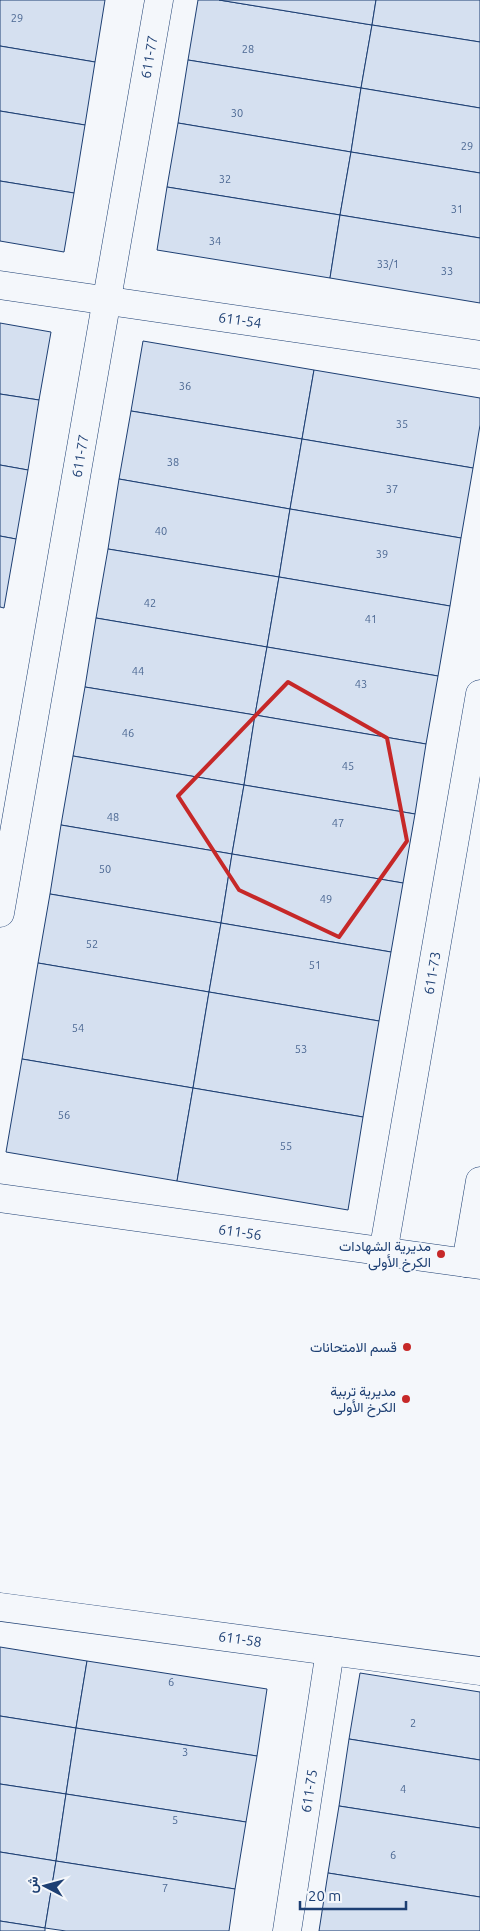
<svg xmlns="http://www.w3.org/2000/svg" width="480" height="1931" viewBox="0 0 480 1931" font-family="Ubuntu,Vazirmatn,sans-serif">
	<style>
		.building { fill: #d5e0f0; stroke: #1d3f73 }
		.lines { fill: none; stroke-linecap: round; stroke-linejoin: round }
		.minor-casing { stroke: #1d3f73; stroke-width: 29 }
		.minor { stroke: #f4f7fb; stroke-width: 28 }
		.marked { fill: none; stroke: #c62828; stroke-width: 4; stroke-linejoin: round }
		.poi-dot { fill: #c62828; stroke: #f4f7fb; stroke-width: 2 }
		.labels { text-anchor: middle; dominant-baseline: central; stroke-width: 4; stroke-linejoin: round; paint-order: stroke }
		.number-label { font-size: 11px; fill: #4b6792 }
		.street-label { font-size: 14px; fill: #1d3f73; stroke: #f4f7fb }
		.poi-label { font-size: 14px; fill: #1d3f73; stroke: #f4f7fb; text-anchor: end }
	</style>
	<rect width="100%" height="100%" fill="#f4f7fb"/>
	<!-- building -->
	<g class="building">
		<path d="M0 0H105L95 62 0 46Z"/>
		<path d="M198 0H219L372 25 361 88 188 60Z"/>
		<path d="M219 0H376L372 25Z"/>
		<path d="M376 0H480V42L372 25Z"/>
		<path d="M372 25 480 42V108L361 88Z"/>
		<path d="M0 46 95 62 85 125 0 111Z"/>
		<path d="M188 60 361 88 351 152 178 123Z"/>
		<path d="M361 88 480 108V173L351 152Z"/>
		<path d="M0 111 85 125 74 193 0 181Z"/>
		<path d="M178 123 351 152 340 215 167 187Z"/>
		<path d="M351 152 480 173V238L340 215Z"/>
		<path d="M0 181 74 193 64 252 0 241Z"/>
		<path d="M167 187 340 215 330 278 157 250Z"/>
		<path d="M340 215 480 238V303L330 278Z"/>
		<path d="M0 323 51 332 39 400 0 394Z"/>
		<path d="M143 341 314 370 302 439 131 411Z"/>
		<path d="M314 370 480 398V425L473 468 302 439Z"/>
		<path d="M0 394 39 400 28 470 0 465Z"/>
		<path d="M131 411 302 439 290 509 119 479Z"/>
		<path d="M302 439 473 468 461 538 290 509Z"/>
		<path d="M0 465 28 470 16 539 0 536Z"/>
		<path d="M119 479 290 509 279 577 108 549Z"/>
		<path d="M290 509 461 538 450 606 279 577Z"/>
		<path d="M0 536 16 539 4 608 0 607Z"/>
		<path d="M108 549 279 577 267 647 96 618Z"/>
		<path d="M279 577 450 606 438 676 267 647Z"/>
		<path d="M96 618 267 647 255 715 85 687Z"/>
		<path d="M267 647 438 676 426 744 255 715Z"/>
		<path d="M85 687 255 715 244 785 73 756Z"/>
		<path d="M255 715 426 744 415 814 244 785Z"/>
		<path d="M73 756 244 785 232 854 61 825Z"/>
		<path d="M244 785 415 814 403 883 232 854Z"/>
		<path d="M61 825 232 854 221 923 50 894Z"/>
		<path d="M232 854 403 883 391 952 221 923Z"/>
		<path d="M50 894 221 923 209 992 38 963Z"/>
		<path d="M221 923 391 952 379 1021 209 992Z"/>
		<path d="M38 963 209 992 193 1088 22 1059Z"/>
		<path d="M209 992 379 1021 363 1117 193 1088Z"/>
		<path d="M22 1059 193 1088 177 1181 6 1152Z"/>
		<path d="M193 1088 363 1117 348 1210 177 1181Z"/>
		<path d="M0 1647 87 1661 76 1728 0 1716Z"/>
		<path d="M87 1661 267 1689 257 1756 76 1728Z"/>
		<path d="M360 1673 480 1692V1760L349 1739Z"/>
		<path d="M0 1716 76 1728 66 1794 0 1784Z"/>
		<path d="M76 1728 257 1756 246 1822 66 1794Z"/>
		<path d="M349 1739 480 1760V1828L339 1806Z"/>
		<path d="M0 1784 66 1794 56 1861 0 1852Z"/>
		<path d="M66 1794 246 1822 235 1889 56 1861Z"/>
		<path d="M339 1806 480 1828V1897L328 1873Z"/>
		<path d="M0 1852 56 1861 45 1928 0 1921Z"/>
		<path d="M56 1861 235 1889 229 1931H66L45 1928Z"/>
		<path d="M328 1873 480 1897V1931H319Z"/>
		<path d="M0 1921 45 1928V1931H0Z"/>
	</g>
	<g class="lines">
		<defs>
			<g id="minor">
				<path d="M0 285 480 355"/>
				<path d="M0 913 159 0"/>
				<path d="M0 1198 480 1265"/>
				<path d="M383 1253 480 694"/>
				<path d="M466 1263 480 1181"/>
				<path d="M0 1607 480 1671"/>
				<path d="M287 1931 330 1651"/>
			</g>
		</defs>
		<!-- minor casing -->
		<use href="#minor" class="minor-casing"/>
		<!-- minor -->
		<use href="#minor" class="minor"/>
	</g>
	<!-- marked area -->
	<path class="marked" d="M288 682 387 738 407 841 339 937 239 890 178 796Z"/>
	<!-- markers -->
	<g class="poi-dot">
		<circle cx="441" cy="1254" r="5"/>
		<circle cx="407" cy="1347" r="5"/>
		<circle cx="406" cy="1399" r="5"/>
	</g>
	<g class="labels">
		<!-- number labels -->
		<g class="number-label">
			<text x="17" y="18">29</text>
			<text x="248" y="49">28</text>
			<text x="237" y="113">30</text>
			<text x="467" y="146">29</text>
			<text x="225" y="179">32</text>
			<text x="457" y="209">31</text>
			<text x="215" y="241">34</text>
			<text x="388" y="264">33/1</text>
			<text x="447" y="271">33</text>
			<text x="185" y="386">36</text>
			<text x="402" y="424">35</text>
			<text x="173" y="462">38</text>
			<text x="392" y="489">37</text>
			<text x="161" y="531">40</text>
			<text x="382" y="554">39</text>
			<text x="150" y="603">42</text>
			<text x="371" y="619">41</text>
			<text x="138" y="671">44</text>
			<text x="361" y="684">43</text>
			<text x="128" y="733">46</text>
			<text x="348" y="766">45</text>
			<text x="113" y="817">48</text>
			<text x="338" y="823">47</text>
			<text x="105" y="869">50</text>
			<text x="326" y="899">49</text>
			<text x="92" y="944">52</text>
			<text x="315" y="965">51</text>
			<text x="78" y="1028">54</text>
			<text x="301" y="1049">53</text>
			<text x="64" y="1115">56</text>
			<text x="286" y="1146">55</text>
			<text x="171" y="1682">6</text>
			<text x="413" y="1723">2</text>
			<text x="185" y="1752">3</text>
			<text x="403" y="1789">4</text>
			<text x="175" y="1820">5</text>
			<text x="393" y="1855">6</text>
			<text x="165" y="1888">7</text>
		</g>
		<!-- street labels -->
		<g class="street-label">
			<text transform="translate(149 57) rotate(-80)">611-77</text>
			<text transform="translate(240 320) rotate(8)">611-54</text>
			<text transform="translate(80 456) rotate(-80)">611-77</text>
			<text transform="translate(432 973) rotate(-80)">611-73</text>
			<text transform="translate(240 1232) rotate(8)">611-56</text>
			<text transform="translate(240 1639) rotate(8)">611-58</text>
			<text transform="translate(309 1791) rotate(-81)">611-75</text>
		</g>
		<!-- poi labels -->
		<g class="poi-label">
			<text x="431" y="1246">مديرية الشهادات<tspan x="431" dy="16">الكرخ الأولى</tspan></text>
			<text x="397" y="1347">قسم الامتحانات</text>
			<text x="396" y="1391">مديرية تربية<tspan x="396" dy="16">الكرخ الأولى</tspan></text>
		</g>
	</g>
	<!-- north arrow -->
	<g transform="translate(45 1886) rotate(276)" stroke="#f4f7fb" stroke-width="4" paint-order="stroke">
	<path d="M0-4L9 19L0 12L-9 19Z" fill="#1d3f73"/>
	<text y="-8" font-size="14" font-weight="bold" text-anchor="middle" fill="#1d3f73">ش</text>
	</g>
	<!-- scale -->
	<path d="M300 1901v8h106v-8" fill="none" stroke="#1d3f73" stroke-width="2.5"/>
	<text x="308" y="1901" font-size="15" fill="#1d3f73" stroke="#f4f7fb" stroke-width="4" paint-order="stroke">20 m</text>
</svg>
